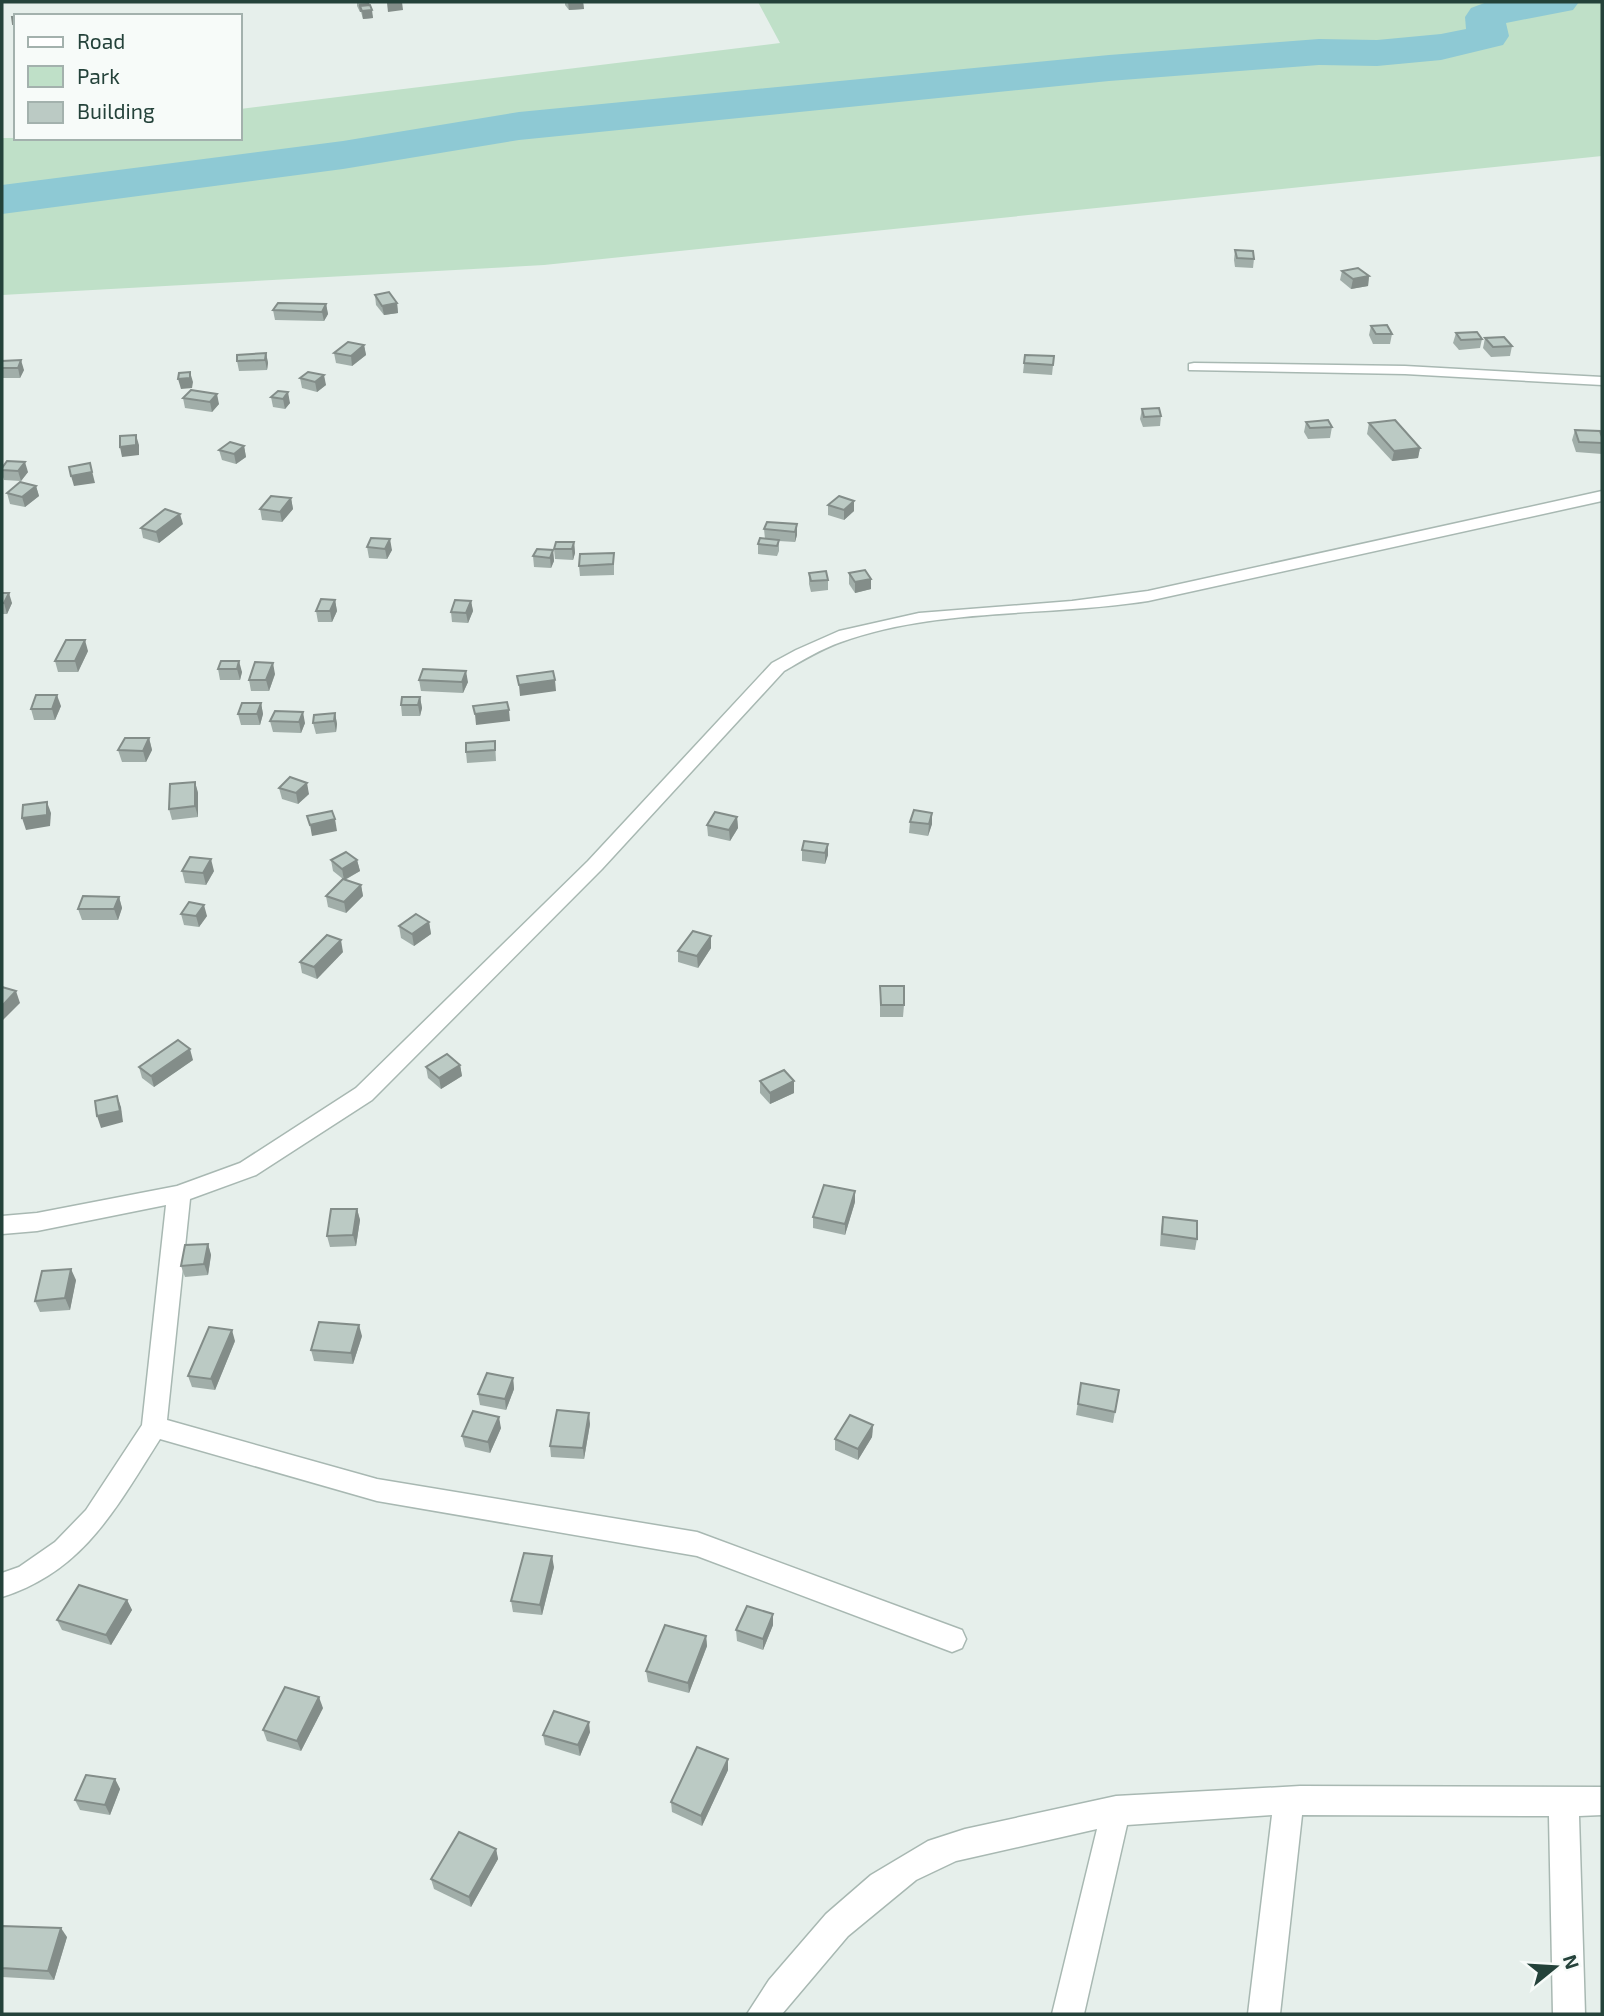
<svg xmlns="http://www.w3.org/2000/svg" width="1604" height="2016" viewBox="0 0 1604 2016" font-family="'Exo 2',sans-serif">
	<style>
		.green { fill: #bfe0c8 }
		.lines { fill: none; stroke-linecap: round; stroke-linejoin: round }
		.river { fill: #8ec9d4; fill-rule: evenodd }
		.minor-casing { stroke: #a8b8b2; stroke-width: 3 }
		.minor { fill: #fff; fill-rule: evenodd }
		.wall { fill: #a1aea9 }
		.shaded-wall { fill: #838d89 }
		.building { fill: #bbcac4; stroke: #838d89; stroke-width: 2 }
	</style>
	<rect width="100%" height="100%" fill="#e6efeb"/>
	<!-- green -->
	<path class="green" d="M758 2H1602V156L544 265 2 295V138H240V109L780 43Z"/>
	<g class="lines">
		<!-- river -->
		<path class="river" d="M1487 2H1579L1573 10 1506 23 1509 36 1503 45 1441 60 1377 66 1319 65 1109 81 519 140 343 169 2 214V185L343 141 519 112 1109 55 1319 39 1377 40 1441 34 1466 29 1465 17 1471 8Z"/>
		<defs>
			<g id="minor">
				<path d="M1194 363 1405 366 1602 377V385L1405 374 1189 370V364Z"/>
				<path d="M1602 491V501L1148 601C1047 617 938 607 841 642 821 649 803 660 784 671L602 869 372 1100 256 1175 190 1199 167 1420 377 1479 697 1532 962 1630 966 1639 962 1648 952 1652 697 1556 377 1501 160 1439C116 1508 84 1571 2 1597V1573L19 1567 55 1542 86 1510 142 1425 166 1205 37 1231 2 1234V1216L37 1213 177 1186 240 1163 356 1088 588 861 772 663 796 650 839 631 919 613 1072 601 1148 591Z"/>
				<path d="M1300 1786 1602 1787V1815L1579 1816 1585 2014H1553L1549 1816 1302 1815 1280 2014H1248L1272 1815 1127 1825 1084 2014H1052L1097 1829 956 1861 916 1880 848 1936 782 2014H747L769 1980 826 1914 871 1875 928 1841 965 1829 1116 1796Z"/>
			</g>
		</defs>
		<!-- minor casing -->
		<use href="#minor" class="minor-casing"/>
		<!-- minor -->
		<use href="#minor" class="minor"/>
	</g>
	<!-- wall -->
	<g class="wall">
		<path d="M357 2H369L373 18 363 19 361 12H360L357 6Z"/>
		<path d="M565 2H583L584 9 569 10 565 5Z"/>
		<path d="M1235 250 1254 259 1253 268 1235 267 1234 260Z"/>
		<path d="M1342 271 1369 276 1368 286 1351 289 1340 280Z"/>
		<path d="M375 295 397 303 398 313 384 315 376 305Z"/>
		<path d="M326 304 328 314 324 321 275 320 273 310Z"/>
		<path d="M1371 326 1392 334 1390 344H1373L1369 335Z"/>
		<path d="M1456 333 1482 339 1480 348 1459 350 1453 343Z"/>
		<path d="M1485 338 1512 346 1510 356 1491 357 1483 348Z"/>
		<path d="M364 345 366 355 352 366 336 363 334 353Z"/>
		<path d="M266 353 268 363 267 370 239 371 237 361Z"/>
		<path d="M1025 355 1054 356 1052 375 1023 373Z"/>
		<path d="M2 361 24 370 20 378H2Z"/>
		<path d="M308 372 326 385 317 392 302 388 300 378Z"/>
		<path d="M191 390 219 404 212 412 185 408 183 398Z"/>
		<path d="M278 391 290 403 285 409 273 407 271 397Z"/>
		<path d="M1142 409 1161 416 1160 426 1143 427 1140 419Z"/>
		<path d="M1306 422 1332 427 1330 438 1308 439 1304 432Z"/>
		<path d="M1369 423 1420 448 1418 458 1392 461 1367 434Z"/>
		<path d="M1575 430 1602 437V454L1576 452 1572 440Z"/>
		<path d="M244 446 246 457 236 464 222 460 219 450Z"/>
		<path d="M2 468 28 472 21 481 4 480 2 474Z"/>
		<path d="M36 486 39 496 25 507 10 504 7 493Z"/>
		<path d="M291 498 293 509 282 522 262 520 260 509Z"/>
		<path d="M854 501V511L844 520 828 515V505Z"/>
		<path d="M183 524 159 543 143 538 141 528Z"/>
		<path d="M797 524V535L795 542 779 541V551L777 556 758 554V544L765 539 764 529Z"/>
		<path d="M371 538 392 550 387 559 369 558 367 547Z"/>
		<path d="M574 542 575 553 573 560 555 559 554 549Z"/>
		<path d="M553 550 554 561 551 568 534 567 533 556Z"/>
		<path d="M614 564V575L580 576 579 566Z"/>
		<path d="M809 573 828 580V590L811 592 809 584Z"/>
		<path d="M849 573 871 579V589L855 593 849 584Z"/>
		<path d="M2 593 12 603 7 614H2Z"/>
		<path d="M335 600 337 611 332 622H318L316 611Z"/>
		<path d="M471 601 473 611 468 623 452 622 451 612Z"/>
		<path d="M88 651 78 672H58L55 661Z"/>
		<path d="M221 661 242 672 240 680H220L218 669Z"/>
		<path d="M275 674 269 691H251L249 680Z"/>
		<path d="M419 680 468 682 463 693 421 691Z"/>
		<path d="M420 697 422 708 420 716H402L401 705Z"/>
		<path d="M261 703 263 714 260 725H241L238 714Z"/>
		<path d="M61 706 55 720H34L31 709Z"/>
		<path d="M275 711 305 723 301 733 273 732 270 721Z"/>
		<path d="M335 713 337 724 336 732 316 734 313 723Z"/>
		<path d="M149 738 152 750 146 762H122L118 750Z"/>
		<path d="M495 741 496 761 467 763 466 752Z"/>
		<path d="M195 782 198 793V817L172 820 169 809Z"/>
		<path d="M279 788 309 794 298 804 282 799Z"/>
		<path d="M932 813V824L928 836 909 833 910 822Z"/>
		<path d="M737 817 738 828 730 841 708 836 707 825Z"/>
		<path d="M828 844V855L825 864 802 861V850Z"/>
		<path d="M331 860H357L360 871 345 880 361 885 363 896 346 913 328 907 326 896 343 879 333 871Z"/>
		<path d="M182 871H214L206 885 185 883Z"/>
		<path d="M119 897 122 908 118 920H82L78 909Z"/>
		<path d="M181 914 207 916 199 927 184 925Z"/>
		<path d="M429 922 431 934 414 946 401 938 399 926Z"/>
		<path d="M711 936V948L698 968 678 962V951Z"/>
		<path d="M343 952 317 979 302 973 300 962Z"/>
		<path d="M880 986 904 1005 903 1017H880Z"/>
		<path d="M193 1060 154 1087 142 1078 139 1067Z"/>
		<path d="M460 1065 462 1076 441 1089 428 1078 426 1067Z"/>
		<path d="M760 1081H794V1093L770 1104 760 1093Z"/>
		<path d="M855 1202 845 1235 813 1228V1217Z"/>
		<path d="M357 1209 360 1220 356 1246 330 1247 327 1236Z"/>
		<path d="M1163 1217 1197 1239 1195 1250 1160 1246 1161 1229Z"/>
		<path d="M208 1244 211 1255 208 1275 185 1277 181 1266Z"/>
		<path d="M76 1280 70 1310 40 1312 35 1301Z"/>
		<path d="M362 1336 353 1364 314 1361 311 1350Z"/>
		<path d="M235 1341 215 1390 192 1387 188 1376Z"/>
		<path d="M513 1378 514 1389 506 1410 480 1405 478 1394Z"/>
		<path d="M1081 1383 1119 1390 1113 1423 1076 1415Z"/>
		<path d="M590 1424 584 1459 551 1457 550 1446Z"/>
		<path d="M873 1425 872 1437 858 1460 835 1450V1439Z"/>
		<path d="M501 1428 490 1453 465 1447 462 1436Z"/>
		<path d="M554 1567 542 1615 513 1612 511 1601Z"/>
		<path d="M127 1600 132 1610 111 1645 62 1630 57 1620Z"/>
		<path d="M773 1614V1625L763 1650 737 1641 736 1630Z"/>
		<path d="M706 1636 707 1646 689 1693 648 1682 646 1671Z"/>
		<path d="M323 1708 301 1751 267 1741 263 1730Z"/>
		<path d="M590 1732 580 1756 545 1745 543 1735Z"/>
		<path d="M728 1770 702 1826 672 1812 671 1802Z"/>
		<path d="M115 1779 120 1789 110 1815 80 1810 75 1800Z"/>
		<path d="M496 1849 498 1859 471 1907 434 1889 431 1879Z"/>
		<path d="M2 1927 67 1937 54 1980 2 1977Z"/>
	</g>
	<!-- shaded-wall -->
	<g class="shaded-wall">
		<path d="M402 2 403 10 388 12 387 3Z"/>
		<path d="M568 2H583L584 9 569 10Z"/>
		<path d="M369 3 370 10H372L373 18 363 19 362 11 360 6 361 12H360L359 4Z"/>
		<path d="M1369 276 1368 286 1351 289 1353 279Z"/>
		<path d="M397 303 398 313 384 315 382 306Z"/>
		<path d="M326 304 328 314 324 321 322 312Z"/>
		<path d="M364 345 366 355 352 366 351 356Z"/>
		<path d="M266 353 268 363 267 370 265 360Z"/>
		<path d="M21 360 24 370 20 378 18 368Z"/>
		<path d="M190 372 193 382 192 388 181 389 178 379Z"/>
		<path d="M324 375 326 385 317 392 315 382Z"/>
		<path d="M288 392 290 403 285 409 283 399Z"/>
		<path d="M217 394 219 404 212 412 210 402Z"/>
		<path d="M136 435 139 445V455L122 457 120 447Z"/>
		<path d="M244 446 246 457 236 464 234 454Z"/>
		<path d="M1420 448 1418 458 1392 461 1394 451Z"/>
		<path d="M25 462 28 472 21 481 18 471Z"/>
		<path d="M90 463 95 483 74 486 71 476Z"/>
		<path d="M36 486 39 496 25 507 22 497Z"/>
		<path d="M291 498 293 509 282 522 280 512Z"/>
		<path d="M854 501V511L844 520V510Z"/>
		<path d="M180 514 183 524 159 543 156 532Z"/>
		<path d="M797 524V535L795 542V532Z"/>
		<path d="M390 539 392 550 387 559 385 549Z"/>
		<path d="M574 542 575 553 573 560 572 549Z"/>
		<path d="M553 550 554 561 551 568 550 558Z"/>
		<path d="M871 579V589L855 593V582Z"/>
		<path d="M9 593 12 603 7 614 4 603Z"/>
		<path d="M335 600 337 611 332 622 330 611Z"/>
		<path d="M471 601 473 611 468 623 466 613Z"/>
		<path d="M85 640 88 651 78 672 75 661Z"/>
		<path d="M239 661 242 672 240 680 237 669Z"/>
		<path d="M273 663 275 674 269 691 266 680Z"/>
		<path d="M466 671 468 682 463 693 462 682Z"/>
		<path d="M555 680 556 691 520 696 519 685Z"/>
		<path d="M57 695 61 706 55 720 52 709Z"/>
		<path d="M420 697 422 708 420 716 418 705Z"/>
		<path d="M261 703 263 714 260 725 257 714Z"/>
		<path d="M509 710 510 721 476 725 475 714Z"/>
		<path d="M303 712 305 723 301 733 299 722Z"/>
		<path d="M335 713 337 724 336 732 334 721Z"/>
		<path d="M149 738 152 750 146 762 143 751Z"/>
		<path d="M195 782 198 793V817L195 806Z"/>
		<path d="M307 783 309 794 298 804 296 793Z"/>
		<path d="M47 802 51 813 50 826 26 830 22 818Z"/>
		<path d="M932 813V824L928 836 929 824Z"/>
		<path d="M737 817 738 828 730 841 729 830Z"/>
		<path d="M335 819 337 831 312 836 310 825Z"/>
		<path d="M828 844V855L825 864V853Z"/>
		<path d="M211 859 214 871 206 885 203 873Z"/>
		<path d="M357 860 360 871 344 880 342 869Z"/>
		<path d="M361 885 363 896 346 913 344 902Z"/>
		<path d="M119 897 122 908 118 920 114 909Z"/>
		<path d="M204 905 207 916 199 927 196 916Z"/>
		<path d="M429 922 431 934 414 946 412 934Z"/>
		<path d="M711 936V948L698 968 697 956Z"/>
		<path d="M341 940 343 952 317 979 314 967Z"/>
		<path d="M16 991 20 1003 3 1020 2 1018V1006Z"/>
		<path d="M190 1049 193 1060 154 1087 151 1076Z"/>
		<path d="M460 1065 462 1076 441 1089 439 1078Z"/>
		<path d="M794 1081V1093L770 1104V1093Z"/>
		<path d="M117 1096 121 1107 123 1122 101 1128 97 1116Z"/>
		<path d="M855 1191V1202L845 1235V1224Z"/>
		<path d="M357 1209 360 1220 356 1246 353 1235Z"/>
		<path d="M208 1244 211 1255 208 1275 204 1264Z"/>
		<path d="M71 1269 76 1280 70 1310 65 1298Z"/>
		<path d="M359 1325 362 1336 353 1364 351 1353Z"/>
		<path d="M232 1330 235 1341 215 1390 211 1379Z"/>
		<path d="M513 1378 514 1389 506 1410 505 1399Z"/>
		<path d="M589 1413 590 1424 584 1459 583 1448Z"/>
		<path d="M499 1417 501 1428 490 1453 488 1442Z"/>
		<path d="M873 1425 872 1437 858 1460V1449Z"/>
		<path d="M552 1556 554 1567 542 1615 540 1605Z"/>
		<path d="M127 1600 132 1610 111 1645 106 1635Z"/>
		<path d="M773 1614V1625L763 1650V1639Z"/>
		<path d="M706 1636 707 1646 689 1693 688 1683Z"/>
		<path d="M319 1697 323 1708 301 1751 297 1741Z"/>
		<path d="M589 1722 590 1732 580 1756 578 1745Z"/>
		<path d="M728 1759V1770L702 1826 701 1816Z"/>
		<path d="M115 1779 120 1789 110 1815 105 1805Z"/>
		<path d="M496 1849 498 1859 471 1907 469 1897Z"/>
		<path d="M61 1928 67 1937 54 1980 48 1971Z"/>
	</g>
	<!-- building -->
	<g class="building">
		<path d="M370 5 372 10 362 11 360 6Z"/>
		<path d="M12 17H16V24H13Z"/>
		<path d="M1235 250 1253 251 1254 259 1237 258Z"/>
		<path d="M1358 268 1369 276 1353 279 1342 271Z"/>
		<path d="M389 292 397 303 382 306 375 295Z"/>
		<path d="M278 303 326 304 322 312 273 310Z"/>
		<path d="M1387 325 1392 334H1376L1371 326Z"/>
		<path d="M1477 332 1482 339 1461 340 1456 333Z"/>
		<path d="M1504 337 1512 346 1493 347 1485 338Z"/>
		<path d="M348 342 364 345 351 356 334 353Z"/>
		<path d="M266 353 265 360 237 361V355Z"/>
		<path d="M1025 355 1054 356 1053 365 1024 363Z"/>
		<path d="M21 360 18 368H2V361Z"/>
		<path d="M190 372V378L178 379 179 373Z"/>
		<path d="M308 372 324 375 315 382 300 378Z"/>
		<path d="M191 390 217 394 210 402 183 398Z"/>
		<path d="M278 391 288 392 283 399 271 397Z"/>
		<path d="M1159 408 1161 416 1144 417 1142 409Z"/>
		<path d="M1328 420 1332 427 1310 428 1306 422Z"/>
		<path d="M1395 420 1420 448 1394 451 1369 423Z"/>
		<path d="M1575 430 1600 431 1602 437V443L1579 442Z"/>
		<path d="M136 435V445L120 447V436Z"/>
		<path d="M230 442 244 446 234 454 219 450Z"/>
		<path d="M7 461 25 462 18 471 2 470V468Z"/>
		<path d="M90 463 92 472 71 476 69 467Z"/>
		<path d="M20 482 36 486 22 497 7 493Z"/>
		<path d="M271 496 291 498 280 512 260 509Z"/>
		<path d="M839 496 854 501 844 510 828 505Z"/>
		<path d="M165 509 180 514 156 532 141 528Z"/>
		<path d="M767 522 797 524 795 532 764 529Z"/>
		<path d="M371 538 390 539 385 549 367 547Z"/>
		<path d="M760 538 779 540 777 546 758 544Z"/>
		<path d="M556 542H574L572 549H554Z"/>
		<path d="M537 549 553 550 550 558 533 556Z"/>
		<path d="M614 553 613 564 579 566 580 554Z"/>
		<path d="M865 570 871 579 855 582 849 573Z"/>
		<path d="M826 571 828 580 811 581 809 573Z"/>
		<path d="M2 593H9L4 603H2Z"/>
		<path d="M321 599 335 600 330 611H316Z"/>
		<path d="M455 600 471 601 466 613 451 612Z"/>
		<path d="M66 640H85L75 661H55Z"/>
		<path d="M221 661H239L237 669H218Z"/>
		<path d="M255 662 273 663 266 680H249Z"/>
		<path d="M423 669 466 671 462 682 419 680Z"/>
		<path d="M553 671 555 680 519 685 517 676Z"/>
		<path d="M36 695H57L52 709H31Z"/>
		<path d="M402 697H420L418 705H401Z"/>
		<path d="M507 702 509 710 475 714 473 706Z"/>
		<path d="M242 703H261L257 714H238Z"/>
		<path d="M275 711 303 712 299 722 270 721Z"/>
		<path d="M335 713 334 721 313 723 314 715Z"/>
		<path d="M125 738H149L143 751 118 750Z"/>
		<path d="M495 741V750L466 752V743Z"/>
		<path d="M290 777 307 783 296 793 279 788Z"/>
		<path d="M195 782V806L169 809 170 784Z"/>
		<path d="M47 802V815L22 818 23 805Z"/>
		<path d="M914 810 932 813 929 824 910 822Z"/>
		<path d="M332 811 335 819 310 825 307 816Z"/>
		<path d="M715 812 737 817 729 830 707 825Z"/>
		<path d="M804 841 828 844 825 853 802 850Z"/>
		<path d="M346 852 357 860 342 869 331 860Z"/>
		<path d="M190 857 211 859 203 873 182 871Z"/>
		<path d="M343 879 361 885 344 902 326 896Z"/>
		<path d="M83 896 119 897 114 909H78Z"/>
		<path d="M189 902 204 905 196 916 181 914Z"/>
		<path d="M416 914 429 922 412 934 399 926Z"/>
		<path d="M693 931 711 936 697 956 678 951Z"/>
		<path d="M327 935 341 940 314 967 300 962Z"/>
		<path d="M880 986H904V1005H881Z"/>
		<path d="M2 987 16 991 2 1006Z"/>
		<path d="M178 1040 190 1049 151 1076 139 1067Z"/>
		<path d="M447 1054 460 1065 439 1078 426 1067Z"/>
		<path d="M784 1070 794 1081 770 1093 760 1081Z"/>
		<path d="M117 1096 120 1111 97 1116 95 1101Z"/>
		<path d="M824 1185 855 1191 845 1224 813 1217Z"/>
		<path d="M331 1209H357L353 1235 327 1236Z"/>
		<path d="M1163 1217 1197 1221V1239L1162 1234Z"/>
		<path d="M208 1244 204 1264 181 1266 185 1245Z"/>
		<path d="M71 1269 65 1298 35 1301 42 1271Z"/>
		<path d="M319 1322 359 1325 351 1353 311 1350Z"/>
		<path d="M209 1327 232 1330 211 1379 188 1376Z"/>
		<path d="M487 1373 513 1378 505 1399 478 1394Z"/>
		<path d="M1081 1383 1119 1390 1115 1412 1078 1404Z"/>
		<path d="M557 1410 589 1413 583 1448 550 1446Z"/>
		<path d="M473 1411 499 1417 488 1442 462 1436Z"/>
		<path d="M850 1415 873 1425 858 1449 835 1439Z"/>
		<path d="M524 1553 552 1556 540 1605 511 1601Z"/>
		<path d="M79 1585 127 1600 106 1635 57 1620Z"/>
		<path d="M747 1606 773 1614 763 1639 736 1630Z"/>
		<path d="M665 1625 706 1636 688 1683 646 1671Z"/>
		<path d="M285 1687 319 1697 297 1741 263 1730Z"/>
		<path d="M554 1711 589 1722 578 1745 543 1735Z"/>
		<path d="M697 1747 728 1759 701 1816 671 1802Z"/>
		<path d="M86 1775 115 1779 105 1805 75 1800Z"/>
		<path d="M459 1832 496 1849 469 1897 431 1879Z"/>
		<path d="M2 1926 61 1928 48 1971 2 1968Z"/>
	</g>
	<!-- border -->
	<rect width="1604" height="2016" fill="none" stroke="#24423a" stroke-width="7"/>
	<!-- legend -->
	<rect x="14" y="14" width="228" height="126" fill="#f7fbf9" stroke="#a3b1ad" stroke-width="2"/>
	<rect x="28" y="37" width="35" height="10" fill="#ffffff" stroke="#a3b1ad" stroke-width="2"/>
	<text x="77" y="49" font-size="21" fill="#24423a">Road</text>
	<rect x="28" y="66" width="35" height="21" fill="#bfe0c8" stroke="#a3b1ad" stroke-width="2"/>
	<text x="77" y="84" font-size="21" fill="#24423a">Park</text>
	<rect x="28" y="102" width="35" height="21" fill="#bbcac4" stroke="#a3b1ad" stroke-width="2"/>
	<text x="77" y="119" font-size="21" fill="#24423a">Building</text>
	<!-- north arrow -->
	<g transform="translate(1555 1967) rotate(72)" stroke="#f7fbf9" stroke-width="5" paint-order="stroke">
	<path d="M0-5L12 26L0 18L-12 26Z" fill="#24423a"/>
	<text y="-10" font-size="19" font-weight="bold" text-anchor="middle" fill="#24423a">N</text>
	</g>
</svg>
